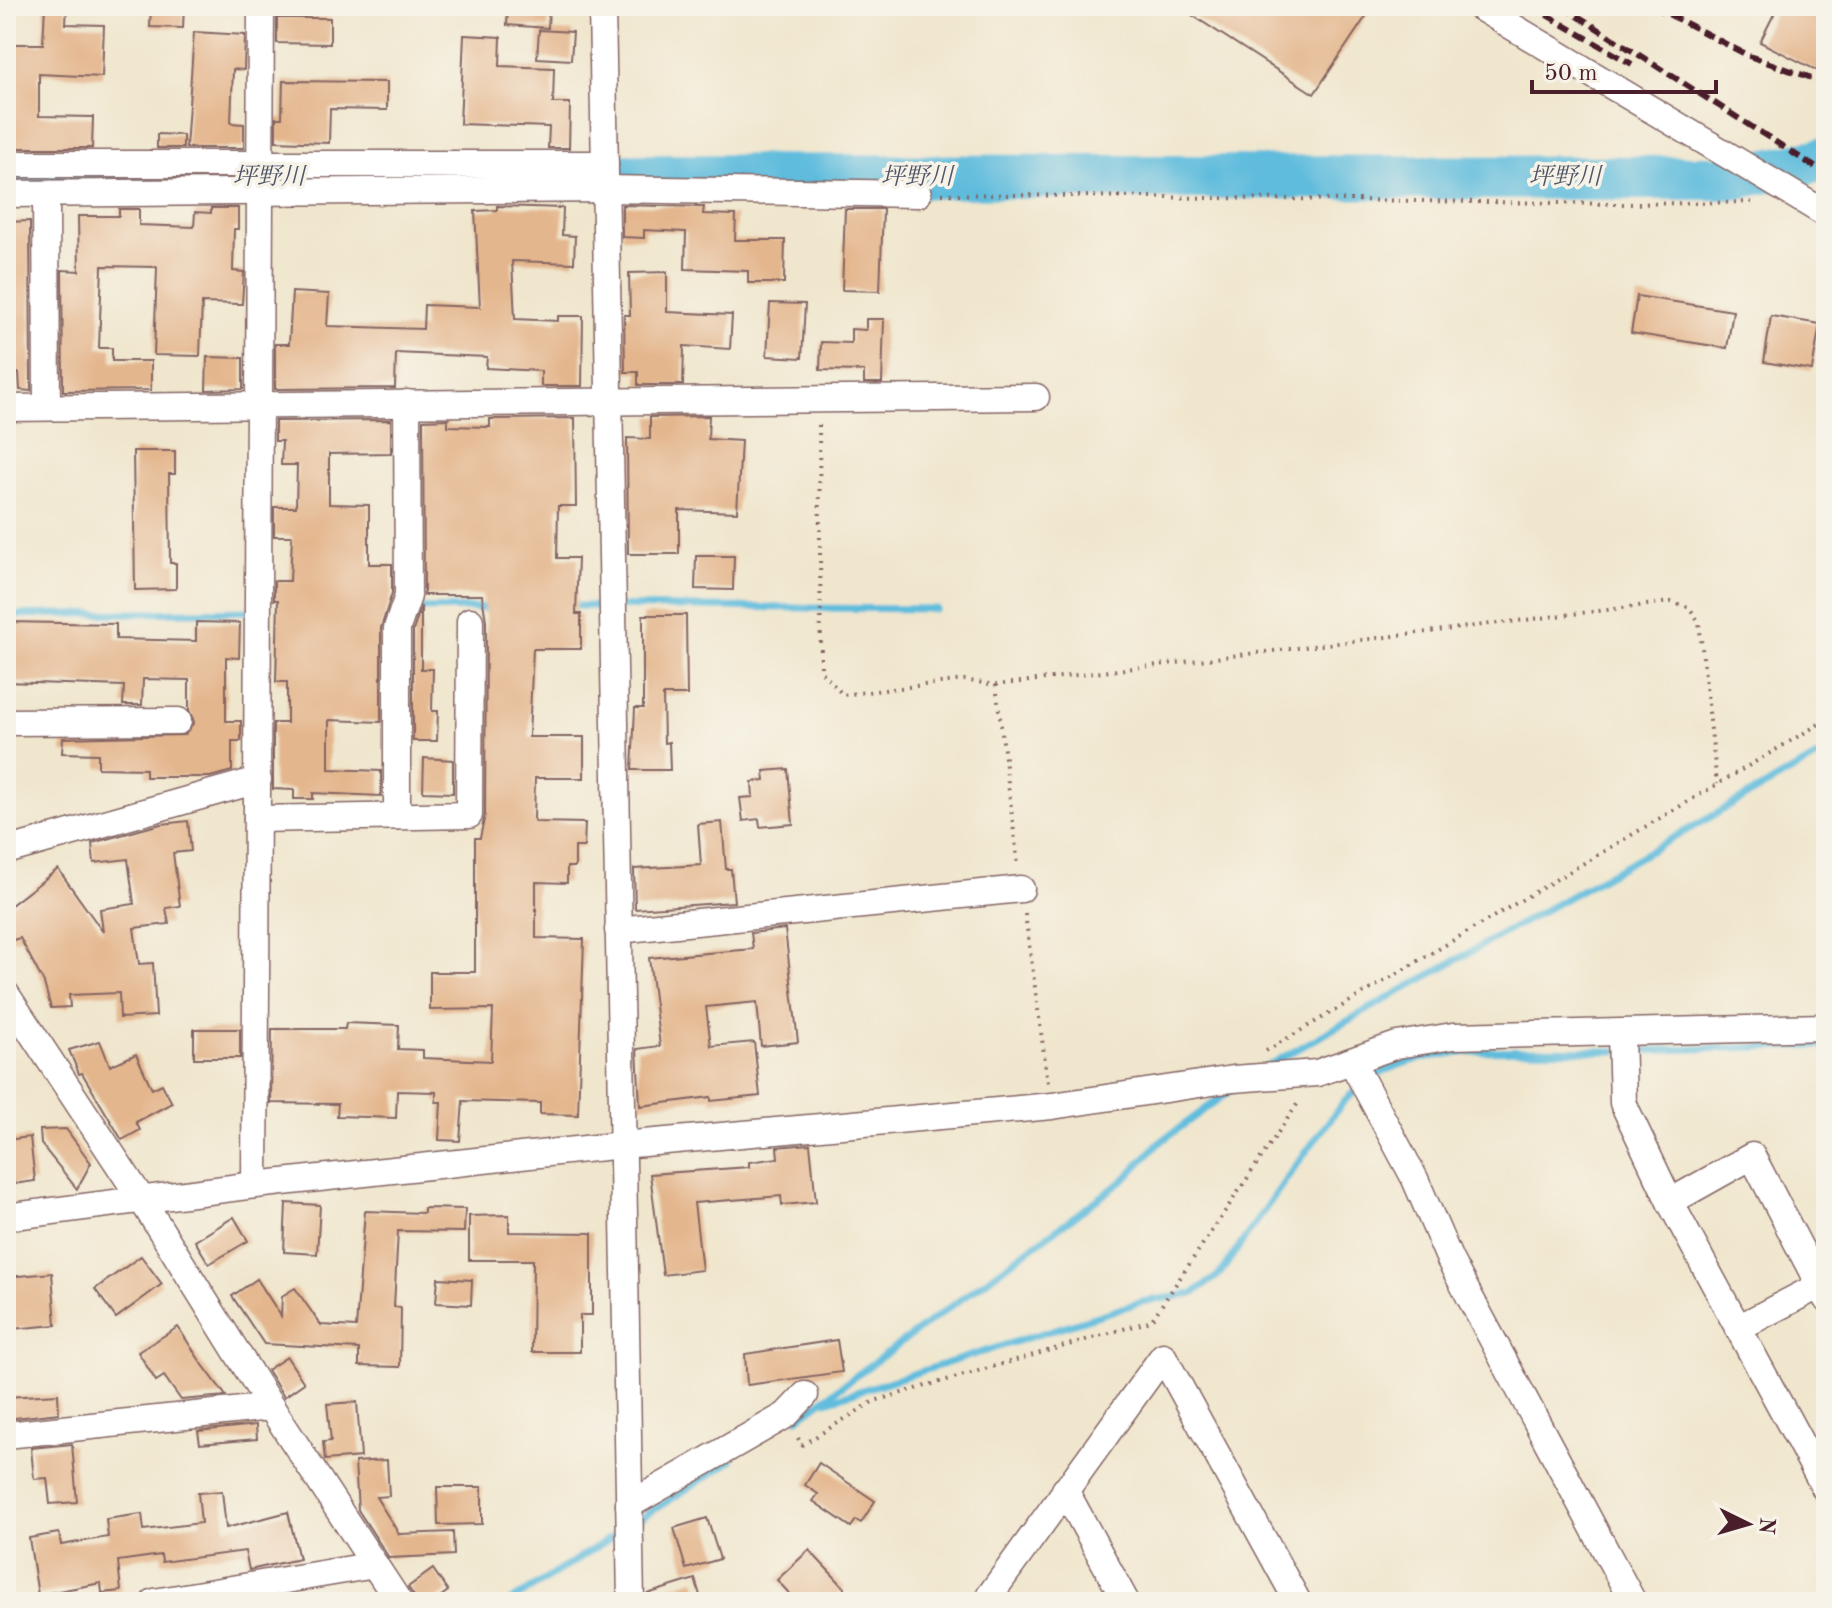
<svg xmlns="http://www.w3.org/2000/svg" width="1832" height="1608" viewBox="0 0 1832 1608" font-family="'Old Standard TT','Noto Serif JP',serif">
	<style>
		.lines { fill: none; stroke-linecap: round; stroke-linejoin: round }
		.stream { stroke: #5fbcdd; stroke-width: 7 }
		.river { stroke: #5fbcdd; stroke-width: 44 }
		.building { fill: #e4b68d }
		.minor-casing { stroke: #846564; stroke-width: 29 }
		.path { stroke: #846564; stroke-width: 4; stroke-dasharray: 2 6; stroke-linecap: butt }
		.minor { stroke: #fff; stroke-width: 26 }
		.rail { stroke: #4a1f2b; stroke-width: 6; stroke-dasharray: 12 6; stroke-linecap: butt }
		.labels { text-anchor: middle; dominant-baseline: central; stroke-width: 7; stroke-linejoin: round; paint-order: stroke }
		.water-label { font-size: 24px; font-style: italic; fill: #515669; stroke: #f7f3e8 }
	</style>
	<rect width="100%" height="100%" fill="#f7f3e8"/>
	<filter id="ink" filterUnits="userSpaceOnUse"><feTurbulence type="fractalNoise" baseFrequency=".0125" numOctaves="2"/><feDisplacementMap in="SourceGraphic" scale="16" xChannelSelector="R" yChannelSelector="G"/><feConvolveMatrix kernelMatrix="1 2 1 2 8 2 1 2 1" color-interpolation-filters="sRGB"/></filter>
	<filter id="wash" filterUnits="userSpaceOnUse"><feTurbulence type="fractalNoise" baseFrequency=".006" numOctaves="4" result="noise"/><feDisplacementMap in="SourceGraphic" scale="32" xChannelSelector="R" yChannelSelector="G"/><feGaussianBlur stdDeviation="1.8" result="paint"/><feColorMatrix in="noise" values="0 0 0 0 0 0 0 0 0 0 0 0 0 0 0 0 0 1.4 0 .05"/><feComposite in="paint" operator="in"/></filter>
	<g filter="url(#wash)">
		<rect width="100%" height="100%" fill="#f0e6cd"/>
		<g class="lines">
			<!-- stream -->
			<g class="stream">
				<path d="M568 606 936 609"/>
				<path d="M408 609 492 608"/>
				<path d="M6 615 252 611"/>
				<path d="M1627 1051 1826 1045"/>
				<path d="M1264 1068 1826 752"/>
				<path d="M1369 1080C1424 1040 1547 1052 1615 1051"/>
				<path d="M827 1401 1141 1302 1192 1294 1219 1275 1294 1168 1344 1101 1359 1088"/>
				<path d="M798 1418 1124 1180 1159 1143 1234 1088"/>
				<path d="M636 1521 731 1461"/>
				<path d="M510 1602 623 1530"/>
			</g>
			<!-- river -->
			<g class="river">
				<path d="M564 176 1733 178 1826 159"/>
				<path d="M6 178 240 177"/>
			</g>
		</g>
		<g id="blocks">
			<!-- building -->
			<g class="building">
				<path d="M45 6H67L66 24 104 25 102 77 39 74V116L93 117 92 148H6L10 44H43Z"/>
				<path d="M151 6H184L183 28 150 27Z"/>
				<path d="M508 6H549L548 28 507 25Z"/>
				<path d="M1178 6H1373L1314 94Z"/>
				<path d="M1778 6H1813L1826 13V75L1760 42Z"/>
				<path d="M277 18H330V44L277 43Z"/>
				<path d="M539 30 573 32 571 60 537 58Z"/>
				<path d="M194 32 245 35 244 70 233 69 231 123 244 124V148H186Z"/>
				<path d="M464 35 501 37 500 66 554 68 553 103H570L569 148H548L549 127 460 124Z"/>
				<path d="M283 81 387 82V110L330 109 329 143 276 141V118H282Z"/>
				<path d="M157 134 183 135V148H157Z"/>
				<path d="M622 205 704 207 703 214 736 215 735 240H785L784 283H748V271L685 269 686 232 644 230V238L622 237Z"/>
				<path d="M497 206 563 208 562 235 575 236 574 263 512 261 515 319 558 321V316H583L582 386H541V371L486 368 487 357 396 353 395 388 275 389V344H289L292 292 329 294 327 326 423 329 424 305 480 307 475 211 497 210Z"/>
				<path d="M211 208H238V229H234L233 271 244 272 242 304 202 303 200 356 154 355 157 267 102 266 99 348H112V361H151V390L63 391 62 270 79 271 78 216H119V209H139V225L194 227 195 212 211 213Z"/>
				<path d="M845 209H883L880 291 842 290Z"/>
				<path d="M30 221 31 391 20 390 19 373H6V222Z"/>
				<path d="M667 272V312L732 315 730 349 684 346 683 385H638V372H625L624 315H630L629 273Z"/>
				<path d="M1637 296 1733 311 1727 348 1631 333Z"/>
				<path d="M770 303 805 304 802 358 767 356Z"/>
				<path d="M1771 316 1820 324 1812 370 1764 362Z"/>
				<path d="M866 319H884L882 383H864V371L820 370 821 342 851 343V329L866 330Z"/>
				<path d="M207 357 243 358V389L206 390Z"/>
				<path d="M709 416 708 439 741 441 737 512 679 510V554H628L627 438 650 439V417Z"/>
				<path d="M575 418 576 506H558L557 558H578L576 614H581V649H533L529 737H584V778H535L534 819 536 822 585 823 584 847H575V867H567V883L536 882V938L584 939 578 1115 540 1114V1103L463 1101 460 1141 439 1140 441 1102H436V1092L397 1091 396 1118 337 1116 338 1104 271 1103 272 1029H345L346 1023 399 1025 398 1049 423 1050V1058L491 1061 493 1009 430 1010V972H475V838H480L485 815 486 621 482 595H424L423 420 448 419V426L490 427V419Z"/>
				<path d="M391 420V453L329 454V504L369 505V564H392V593L381 628V722L329 720V769L381 771V796L313 793V799H294V790L273 789V723H287V682H276L278 600H274V581H290L292 536H274V507H296L297 465H281L282 441H275V421Z"/>
				<path d="M133 451H175V474H169L170 563H176V589L135 590Z"/>
				<path d="M696 556H734L733 590 695 589Z"/>
				<path d="M421 606V669H433L432 711H438L437 741H413V631Z"/>
				<path d="M643 615H686L687 695H663L664 743 669 742 670 770H632L635 708H643Z"/>
				<path d="M6 622 116 624V639L196 641V622L240 623 239 658 226 657V721H241V741H232V771L210 777H146V769L98 768V754L62 753 63 738 185 735 194 722 189 710V680L143 679 142 705H123L124 686 6 682Z"/>
				<path d="M424 758 453 760V793L423 792Z"/>
				<path d="M788 769 793 824 760 827 759 819 743 821 740 798 753 797 752 782 765 780 764 771Z"/>
				<path d="M188 821 191 851 173 853 180 906 166 908 169 924 134 928 139 964 153 963 156 1016 120 1018 119 993 69 995 70 1007 51 1008 44 983 20 938 13 940 6 929V909L58 869 103 932 100 909 134 904 128 859 94 863 92 843 161 824Z"/>
				<path d="M722 822 726 869H731L734 902 635 909 634 869 701 865 698 824Z"/>
				<path d="M785 929 798 1042 761 1046 757 1002 706 1007 711 1046 754 1042 760 1096 711 1101V1097L640 1106 637 1049 660 1046 649 958 753 949 751 933Z"/>
				<rect x="194" y="1029" width="46" height="29"/>
				<path d="M100 1041 110 1066 136 1054 152 1089 162 1084 172 1103 136 1122 140 1130 122 1140 82 1073 79 1074 69 1050Z"/>
				<path d="M66 1129 91 1163 77 1189 41 1144 40 1130Z"/>
				<path d="M30 1137 35 1181 6 1185V1140Z"/>
				<path d="M810 1144 816 1202 782 1205 781 1196 694 1203 702 1270 663 1275 650 1174 749 1167V1162L778 1158 777 1147Z"/>
				<path d="M286 1203 320 1205 317 1254 284 1252Z"/>
				<path d="M424 1208 465 1209 464 1232 398 1231 394 1307 401 1308 400 1367 359 1366V1349L264 1344 232 1296 257 1279 281 1316 282 1296 295 1288 321 1325 356 1327 365 1211 424 1213Z"/>
				<path d="M509 1215V1232L592 1233V1315H580V1352H532L533 1260H469V1216Z"/>
				<path d="M234 1217 248 1241 209 1264 195 1241Z"/>
				<path d="M141 1256 162 1284 116 1318 95 1289Z"/>
				<path d="M52 1273 56 1325 12 1329 7 1277Z"/>
				<path d="M438 1278 472 1280 471 1305 436 1303Z"/>
				<path d="M178 1327 200 1361 226 1396 181 1400 164 1376 156 1381 138 1352Z"/>
				<path d="M837 1340 842 1372 747 1385 745 1354Z"/>
				<path d="M287 1357 304 1383 284 1397 267 1370Z"/>
				<path d="M58 1394 59 1413 6 1419V1397Z"/>
				<path d="M357 1402 361 1457 325 1460 323 1442 331 1441 327 1404Z"/>
				<path d="M256 1425 257 1439 200 1444 198 1431Z"/>
				<path d="M72 1444 77 1502 50 1504 47 1478 34 1479 31 1448Z"/>
				<path d="M387 1460 389 1496 376 1497 399 1534 453 1532 454 1555 389 1558 358 1510 355 1462Z"/>
				<path d="M819 1463 875 1501 861 1523 856 1520 851 1527 813 1501 818 1494 805 1485Z"/>
				<path d="M437 1487H482V1524L438 1525Z"/>
				<path d="M222 1491 226 1528 288 1512 299 1559 249 1570 245 1551 162 1562 161 1555 118 1561 121 1591 102 1593 101 1583 38 1595 29 1538 59 1533 61 1545 108 1537 106 1519 142 1514 144 1530 201 1523 198 1493Z"/>
				<path d="M707 1518 720 1559 686 1569 674 1528Z"/>
				<path d="M809 1550 845 1588 830 1602H797L777 1580Z"/>
				<path d="M433 1569 448 1591 433 1602H418L408 1587Z"/>
				<path d="M695 1579 702 1602H647V1594Z"/>
			</g>
		</g>
	</g>
	<g filter="url(#ink)">
		<use href="#blocks" fill-opacity="0" stroke="#846564" stroke-width="2"/>
		<g class="lines">
			<defs>
				<g id="minor">
					<path d="M602 6 631 1602"/>
					<path d="M1478 6 1826 214"/>
					<path d="M6 164H605"/>
					<path d="M6 194 604 189 918 194"/>
					<path d="M46 194 47 407"/>
					<path d="M6 408 1036 397"/>
					<path d="M6 722 178 721"/>
					<path d="M397 816V628L408 596 407 403"/>
					<path d="M257 819 469 815 470 621"/>
					<path d="M6 851 258 780"/>
					<path d="M618 930 1021 889"/>
					<path d="M6 994 142 1200 271 1407 399 1602"/>
					<path d="M1621 1034 1623 1103 1670 1202 1826 1490"/>
					<path d="M1352 1062 1415 1179 1450 1260 1633 1602"/>
					<path d="M255 1185 261 6"/>
					<path d="M1670 1202 1752 1156 1826 1298"/>
					<path d="M6 1217 255 1185 622 1145 1052 1106 1233 1079 1317 1073 1397 1045 1453 1036 1826 1027"/>
					<path d="M1738 1328 1826 1282"/>
					<path d="M6 1435 271 1407"/>
					<path d="M1065 1490 1126 1602"/>
					<path d="M629 1505 786 1415 805 1395"/>
					<path d="M154 1602 375 1565"/>
					<path d="M985 1602 1163 1356 1298 1602"/>
				</g>
			</defs>
			<!-- minor casing -->
			<use href="#minor" class="minor-casing"/>
			<!-- path -->
			<g class="path">
				<path d="M942 194 1622 204 1757 202"/>
				<path d="M819 425 821 671 843 695 964 680 996 685 1671 602 1689 607 1699 622 1717 784"/>
				<path d="M996 685 1018 865"/>
				<path d="M1025 914 1048 1083"/>
				<path d="M1266 1051 1826 720"/>
				<path d="M798 1438 802 1445 874 1401 1151 1321 1300 1100"/>
			</g>
			<!-- minor -->
			<use href="#minor" class="minor"/>
			<!-- rail -->
			<g class="rail">
				<path d="M1531 6 1632 64"/>
				<path d="M1562 6 1826 174"/>
				<path d="M1653 6 1749 56 1826 83"/>
			</g>
		</g>
	</g>
	<g class="labels">
		<!-- water labels -->
		<g class="water-label">
			<text x="269" y="178">坪野川</text>
			<text x="917" y="178">坪野川</text>
			<text x="1565" y="178">坪野川</text>
		</g>
	</g>
	<!-- margin -->
	<rect width="1832" height="1608" fill="none" stroke="#f7f3e8" stroke-width="32"/>
	<!-- north arrow -->
	<g transform="translate(1748 1524) rotate(95)" stroke="#f7f3e8" stroke-width="6" paint-order="stroke">
	<path d="M0-6L14 30L0 20L-14 30Z" fill="#4a1f2b"/>
	<text y="-12" font-size="22" font-weight="bold" text-anchor="middle" fill="#4a1f2b">N</text>
	</g>
	<!-- scale -->
	<path d="M1532 80v12h184v-12" fill="none" stroke="#4a1f2b" stroke-width="4"/>
	<text x="1544" y="80" font-size="24" fill="#4a1f2b" stroke="#f7f3e8" stroke-width="6" paint-order="stroke">50 m</text>
</svg>
